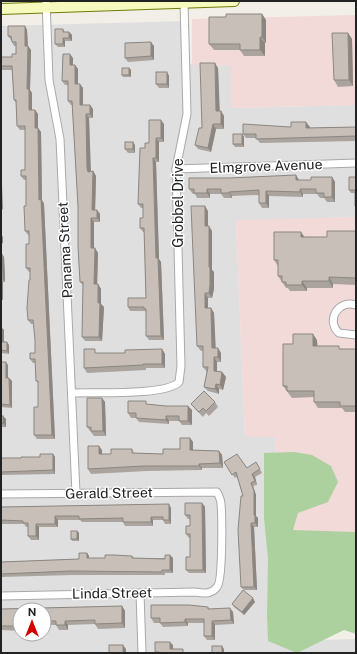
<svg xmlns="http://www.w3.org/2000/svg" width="357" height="654" viewBox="0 0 357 654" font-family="'Public Sans',sans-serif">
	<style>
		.residential { fill: #e0dfdf; fill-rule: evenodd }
		.commercial { fill: #f2dad9 }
		.forest { fill: #add19e }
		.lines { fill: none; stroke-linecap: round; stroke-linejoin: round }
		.street-casing { stroke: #a9a9a9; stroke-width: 9 }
		.secondary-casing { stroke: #707d05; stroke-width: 12 }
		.street { stroke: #fff; stroke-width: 7 }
		.secondary { stroke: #f7fabf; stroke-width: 10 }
		.wall { fill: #aba49e }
		.shaded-wall { fill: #8b8681 }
		.building { fill: #c7bfb8; stroke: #8b8681 }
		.labels { text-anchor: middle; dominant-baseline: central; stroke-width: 3; stroke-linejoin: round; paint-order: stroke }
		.street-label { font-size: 14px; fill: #222; stroke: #fff }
	</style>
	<rect width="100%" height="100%" fill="#f2efe9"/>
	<!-- residential -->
	<path class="residential" d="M185 21 186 64 231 66 232 108 356 105V217L236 221 245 437H275L277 641 356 639V653H1V26ZM20 610H44V634H20Z"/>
	<!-- commercial -->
	<g class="commercial">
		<path d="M356 15V105L231 108V66L192 65V19Z"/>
		<path d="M356 217V537L276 538 275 437H245L236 220Z"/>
	</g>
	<!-- forest -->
	<path class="forest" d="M294 452 312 455 331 466 338 482 328 502 298 513 293 530 356 532V634L344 630 297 653 268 641 267 616 268 559 264 518V453Z"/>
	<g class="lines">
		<defs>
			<g id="street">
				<path d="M46 1 49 80 60 139 76 493"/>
				<path d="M176 169 356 163"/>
				<path d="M356 305C339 299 325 320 339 333L356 335"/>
				<path d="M72 393C94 392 166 396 179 382L181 366 176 169 187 114 184 2"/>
				<path d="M1 494 217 492C219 496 221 500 221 504 222 516 223 581 217 587 211 595 203 593 194 592L1 596"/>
				<path d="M140 593 142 653"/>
			</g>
			<path id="secondary" d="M1 9 234 1"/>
		</defs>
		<!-- street casing -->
		<use href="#street" class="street-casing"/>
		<!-- secondary casing -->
		<use href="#secondary" class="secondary-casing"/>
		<!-- street -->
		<use href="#street" class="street"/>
		<!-- secondary -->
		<use href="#secondary" class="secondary"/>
	</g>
	<!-- wall -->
	<g class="wall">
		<path d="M262 14 266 20V43H265V56H244L240 50H214L209 44 226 17Z"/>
		<path d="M25 26 27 30 28 46 31 50 30 90 32 93V110H35L38 114V128L41 132 42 200 44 204 55 439H37L34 435 38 407V383L36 381V363H33L30 359 35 353V340L34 324H31L28 320 30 280V272H29L26 268 29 244V235H28L25 231 26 206V180H24L21 176 25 170V130H20L17 126 16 103 14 100 12 70H1V57H12L16 54V46H14L12 42V40H11L8 36Z"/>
		<path d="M63 29 65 32H69L72 35V41H65V47H58L55 44Z"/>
		<path d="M348 33 352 39 353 86 338 87 334 80Z"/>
		<path d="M154 46V60L128 62 125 58Z"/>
		<path d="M73 58V65H75L78 69V84L83 88V105H90L93 109V118H89L90 172 93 171 96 176 95 210H97L100 214V222H94V248L98 253 97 284H98L101 289V304L104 307 102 341H85L82 337 83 285 80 282 78 206 72 105H71L68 101V85H65L62 81Z"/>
		<path d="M129 68 131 70V77H123L122 75Z"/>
		<path d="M218 68 219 111H221L224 116V129H216L211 152 198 149 195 145 202 128Z"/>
		<path d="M167 72 169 76V88H159L156 84Z"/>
		<path d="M164 124V142H159V162H156L159 259 161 262 164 340H149L146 336V312L145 311H130L128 307 146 298 144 232H143L140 228 143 218V208H141L138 204 145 148 149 143Z"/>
		<path d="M291 127H310V128L356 127V141L260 143 256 138H246L243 134Z"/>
		<path d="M242 134 244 137V147H235L233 144Z"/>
		<path d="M135 145V153H128L125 149Z"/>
		<path d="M332 177 335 182V202H327L324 198H320L317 194H303V197L269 196V208H262L259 203V195L232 196V198H224L221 194H210V198H197L195 194H193L189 189 299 180H311Z"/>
		<path d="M356 177V207L355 206V193H351L349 190Z"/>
		<path d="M208 211V226L212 231V270L214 272V289L212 298H208V308H211L214 313 215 348H218L221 353V362H217V371L222 372 226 377 223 390 219 389V394L208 391 204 387 207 372 203 367V351H201L197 346Z"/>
		<path d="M356 231V285L333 284V288H307V291H290L288 288H286L278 276V266L274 260 305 237H327Z"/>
		<path d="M1 254 4 257 5 273V282H3V300H1Z"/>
		<path d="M1 327 4 330V342L9 345V354L1 353Z"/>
		<path d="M317 340V346L341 349H356V412H345L342 408H318L314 402V397L292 398 283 386 293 344Z"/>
		<path d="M162 349 165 354V368H146V370L87 373 84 368 98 353H125Z"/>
		<path d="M1 362 8 365V378H9L12 381V408L1 407Z"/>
		<path d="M102 398 105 402 106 436H94L87 427Z"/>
		<path d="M215 402 218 407 209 416 206 413 203 417 195 409 191 404Z"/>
		<path d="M148 404 192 410V425H182L179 421H169V424L139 422 136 418H131L128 413Z"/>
		<path d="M1 416 6 419V427H1Z"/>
		<path d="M190 438 193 442V450L219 451 222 455 223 468H202V470L147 471 91 474 88 469 102 450V454H111L132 449 134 453 163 454 180 449Z"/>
		<path d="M53 454 55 457V474L1 475V458H21L40 457Z"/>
		<path d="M224 462 247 468 256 462 262 473 255 477 257 485 253 486 256 495V516L258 518V527H254L257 590H244L241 587 243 496 237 477 235 478Z"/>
		<path d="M202 503 205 507 206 573H189L186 570 190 557V538H189L186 534 190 526V519H188L185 515Z"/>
		<path d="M1 507 171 508V524H165L163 520H153V526H125L123 522H82L80 520H58V527H39V540H31L28 536V527H26L24 524H1Z"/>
		<path d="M77 531 79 533V541H72L71 539Z"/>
		<path d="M87 553 89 556V558H105L132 556 134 558H173V573H165V575H73L1 577V562L79 559Z"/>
		<path d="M255 602 244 615 234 607 232 604Z"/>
		<path d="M122 606 125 611V628L98 629 95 624 68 625V630H59L56 625H44V610H20V631L1 630V609Z"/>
		<path d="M208 607 209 609 233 612 234 624 215 625V640H207L204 636V623H188V626L163 627 160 623H154L151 618Z"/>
	</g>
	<!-- shaded-wall -->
	<g class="shaded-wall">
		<path d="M262 14 266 20V43L262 37Z"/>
		<path d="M25 26 27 30 28 50 25 46Z"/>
		<path d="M69 32 72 35V41L69 38Z"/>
		<path d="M348 33 352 39 353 86 349 80Z"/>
		<path d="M260 37 265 43V56L260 50Z"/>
		<path d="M63 38 65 41V47L63 44Z"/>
		<path d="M151 42 154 46V60L151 56Z"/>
		<path d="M28 46 31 50 30 90 32 93V114L29 110 27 89Z"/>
		<path d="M70 54 73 58V69L70 65Z"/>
		<path d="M215 63 218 68 220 116 216 111Z"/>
		<path d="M75 65 78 69V88L75 84Z"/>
		<path d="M129 68 131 70V77L129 75Z"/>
		<path d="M167 72 169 76V88L167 84Z"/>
		<path d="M80 84 83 88V109L80 105Z"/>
		<path d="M90 105 93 109V118L90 114Z"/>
		<path d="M35 110 38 114V132L35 128Z"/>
		<path d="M221 111 224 116V129L221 124Z"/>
		<path d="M86 114 89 118 91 172H88L87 168Z"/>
		<path d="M161 120 164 124V142L161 138Z"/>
		<path d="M306 122 310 127V132L306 128Z"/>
		<path d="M213 124 216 129 211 152 208 148Z"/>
		<path d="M38 128 41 132 42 200 44 204 55 439 52 435 39 200Z"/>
		<path d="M242 134 244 137V147L242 144Z"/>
		<path d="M156 138 159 142V162L156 158Z"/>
		<path d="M133 142 135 145V153L133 149Z"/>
		<path d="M153 158 156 162 159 259 161 262 164 340 161 336 156 258Z"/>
		<path d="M93 171 96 176 95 214 92 210Z"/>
		<path d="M296 175 299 180H296Z"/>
		<path d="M332 177 335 182V202L332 197Z"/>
		<path d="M1 182 2 184 3 210 1 207Z"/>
		<path d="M207 189 210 194V198L207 193Z"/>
		<path d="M300 189 303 194V197L300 192Z"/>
		<path d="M266 191 269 196V208L266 203Z"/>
		<path d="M229 192 232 196V198L229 193Z"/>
		<path d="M205 206 208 211V231L205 226Z"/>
		<path d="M97 210 100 214V222L97 218Z"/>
		<path d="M91 218 94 222V253L91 248Z"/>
		<path d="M209 226 212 231V270L214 272V289L212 298 209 293Z"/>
		<path d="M301 232 306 239 301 237Z"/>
		<path d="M1 234 3 237V244L1 241Z"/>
		<path d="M95 248 98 253 97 289 94 284Z"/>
		<path d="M2 254 4 257 5 282 3 279Z"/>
		<path d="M329 277 333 284V288L329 281Z"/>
		<path d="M1 279 3 282V300L1 297Z"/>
		<path d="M302 281 307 288V291L302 285Z"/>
		<path d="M98 284 101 289V304L104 307 102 341 99 337Z"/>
		<path d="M205 293 208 298V313L205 308Z"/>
		<path d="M211 308 214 313 216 353 212 348Z"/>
		<path d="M1 327 4 330V345L1 342Z"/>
		<path d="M313 334 317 340 318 353 313 346Z"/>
		<path d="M7 342 9 345V354L7 351Z"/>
		<path d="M218 348 221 353V362L218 357Z"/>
		<path d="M162 349 165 354V368L162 364Z"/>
		<path d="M214 357 217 362V376L214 371Z"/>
		<path d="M6 362 8 365V381L6 378Z"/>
		<path d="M222 372 226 377 223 390 220 385Z"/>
		<path d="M9 378 12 381V408L10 405Z"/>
		<path d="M216 384 219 389V394L215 389Z"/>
		<path d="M102 398 105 402 106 436 103 431Z"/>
		<path d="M188 406 192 410V425L188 421Z"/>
		<path d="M3 416 6 419V427L3 423Z"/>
		<path d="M166 416 169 421V424L166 420Z"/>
		<path d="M190 438 193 442V454L190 450Z"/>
		<path d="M99 446 102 450V458L99 454Z"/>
		<path d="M219 451 222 455 223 468 220 463Z"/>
		<path d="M53 454 55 457V474L53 470Z"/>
		<path d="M199 464 202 468V470L199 466Z"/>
		<path d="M252 474 255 477 257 485 255 481Z"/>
		<path d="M251 483 253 486 256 495V516L258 518V527L255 523 254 515Z"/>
		<path d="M202 503 205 507 206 573 203 570Z"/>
		<path d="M169 504 171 508V524L169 520Z"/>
		<path d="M55 516 58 520V527L55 524Z"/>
		<path d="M151 517 153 520V526L151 522Z"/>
		<path d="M251 523 254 527 257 590 254 587Z"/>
		<path d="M36 524 39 527V540L36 536Z"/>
		<path d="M77 531 79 533V541L77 539Z"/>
		<path d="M87 553 89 556V561L87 558Z"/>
		<path d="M170 555 173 558V573L170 570Z"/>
		<path d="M253 598 255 602 244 615 242 612Z"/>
		<path d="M122 606 125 611V628L122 623Z"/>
		<path d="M230 608 233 612 234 624 231 620Z"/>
		<path d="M185 619 188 623V626L185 622Z"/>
		<path d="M65 621 68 625V630L65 625Z"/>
		<path d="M212 621 215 625V640L212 636Z"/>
		<path d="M170 642 173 645V652L170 649Z"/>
		<path d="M123 645 126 649V653H123Z"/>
		<path d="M222 646 224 649V653H222Z"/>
	</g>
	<!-- building -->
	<g class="building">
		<path d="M226 14H262V37H260V50H240V44H209V17H226Z"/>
		<path d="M8 26H25V46H28L27 89H29V110H35V128H38L39 200 41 199 52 435H34V407H38V381H36L35 359H30V353H35V340L33 320H28L27 308 29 280H30V268H26V244H29V231H25L24 206H26V176H21V170H25V126H17L16 100H14L12 66H1V57H12V54H16V42H12L11 36H8Z"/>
		<path d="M55 29H63V32H69V38H63V44H55Z"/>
		<path d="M332 33H348L349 80H334Z"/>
		<path d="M151 42V56L125 58V43Z"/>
		<path d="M63 54H70V65H75V84H80V105H90V114H86L87 168 88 172 93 171 92 210H97V218H91V248H95L94 284H98V303H100L99 337H82L83 282H80L78 246V206L72 101H68V81H62Z"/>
		<path d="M200 63H215L216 111H221V124H213L208 148 195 145 199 128H202Z"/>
		<rect x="122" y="68" width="7" height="7"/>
		<rect x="156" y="72" width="11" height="12"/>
		<path d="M149 120H161V138H156V158H153L156 258H158L161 336H146V309H144V307H128V298H146L144 228H140V218H143V204H138L140 148H145V143H149Z"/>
		<path d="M291 122H306V128L356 127V136L256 139V134H243V124L291 127Z"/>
		<rect x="233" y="134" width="9" height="10"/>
		<rect x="125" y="142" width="8" height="7"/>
		<path d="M296 175V180H311V177H332V197H324V193H316V189H300V192L266 191V203H259V190L229 192V193H221V189H207V193H194V189H189V178H229Z"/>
		<path d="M349 177H356V206H355V190H349Z"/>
		<path d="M191 206H205V226H209V267H210V285L209 293H205V308H211L212 348H218V357H214V371L222 372 220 385 216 384 215 389 204 387 208 367H203V346H197Z"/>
		<path d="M327 231H356V278L329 277V281H302V285H286V282H282V276H278V260H274V232H301V237H327Z"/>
		<path d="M1 254H2L3 279H1Z"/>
		<path d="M1 327V342H7V351L1 350Z"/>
		<path d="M293 334H313V346H339V349H356V406H340V402H314V391H287V386H283V344H293Z"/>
		<path d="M84 349H95V353H125V350L162 349V364H143V365L84 368Z"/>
		<path d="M1 362H6V378H9L10 405 1 404Z"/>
		<path d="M204 391 215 402 206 411 203 408 199 412 191 404Z"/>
		<path d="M87 398H102L103 431H91V427H87Z"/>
		<path d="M128 401H146V404L166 406H188V421H179V416H166V420L136 418V413H128Z"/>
		<rect x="1" y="416" width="2" height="7"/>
		<path d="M180 438H190V450L219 451 220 463 199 464V466H144L88 469V446H99V454H111V449H132V453L163 454V449H180Z"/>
		<path d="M40 454H53V470L1 472V458H21V457H40Z"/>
		<path d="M237 454 247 468 256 462 260 469 252 474 255 481 251 483 254 491V515H255V523H251L254 587H241L238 530 241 496H243L236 472 232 475 224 462Z"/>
		<path d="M185 503H202L203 570H186V557H190V534H186V526H190V515H185Z"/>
		<path d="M169 504V520H163V517H151V522H123V518L79 519V516H55V524H36V536H28V523H23V521L1 520V507Z"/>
		<rect x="71" y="531" width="6" height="8"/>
		<path d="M79 553H87V558H105V555H114L132 556V558L165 559V555H170V570H162V572L71 571 1 574V562L79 559Z"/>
		<path d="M243 590 253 598 242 612 232 604Z"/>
		<path d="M151 605H189L208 607V609L230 608 231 620 212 621V636H204V619H185V622L160 623V618H151Z"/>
		<path d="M122 606V623L95 624V620L65 621V625H56V621H44V610H20V626H1V609Z"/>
		<path d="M155 642H170V649H183V653H159V652H155Z"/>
		<rect x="109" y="645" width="14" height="8"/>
		<rect x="212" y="646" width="10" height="7"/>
	</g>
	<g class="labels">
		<!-- street labels -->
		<g class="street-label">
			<text transform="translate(266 166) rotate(-2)">Elmgrove Avenue</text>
			<text transform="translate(178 203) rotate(-90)">Grobbel Drive</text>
			<text transform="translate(65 250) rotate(-93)">Panama Street</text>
			<text transform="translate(109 493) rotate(-1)">Gerald Street</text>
			<text transform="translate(112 593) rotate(-1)">Linda Street</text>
		</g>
	</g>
	<!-- border -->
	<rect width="357" height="654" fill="none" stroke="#222222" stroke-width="4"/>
	<!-- north arrow -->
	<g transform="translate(32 622)"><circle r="19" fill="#ffffff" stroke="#a7a7a7"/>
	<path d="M0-3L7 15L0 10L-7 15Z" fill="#d40000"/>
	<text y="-6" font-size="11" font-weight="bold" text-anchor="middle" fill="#222222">N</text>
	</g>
</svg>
